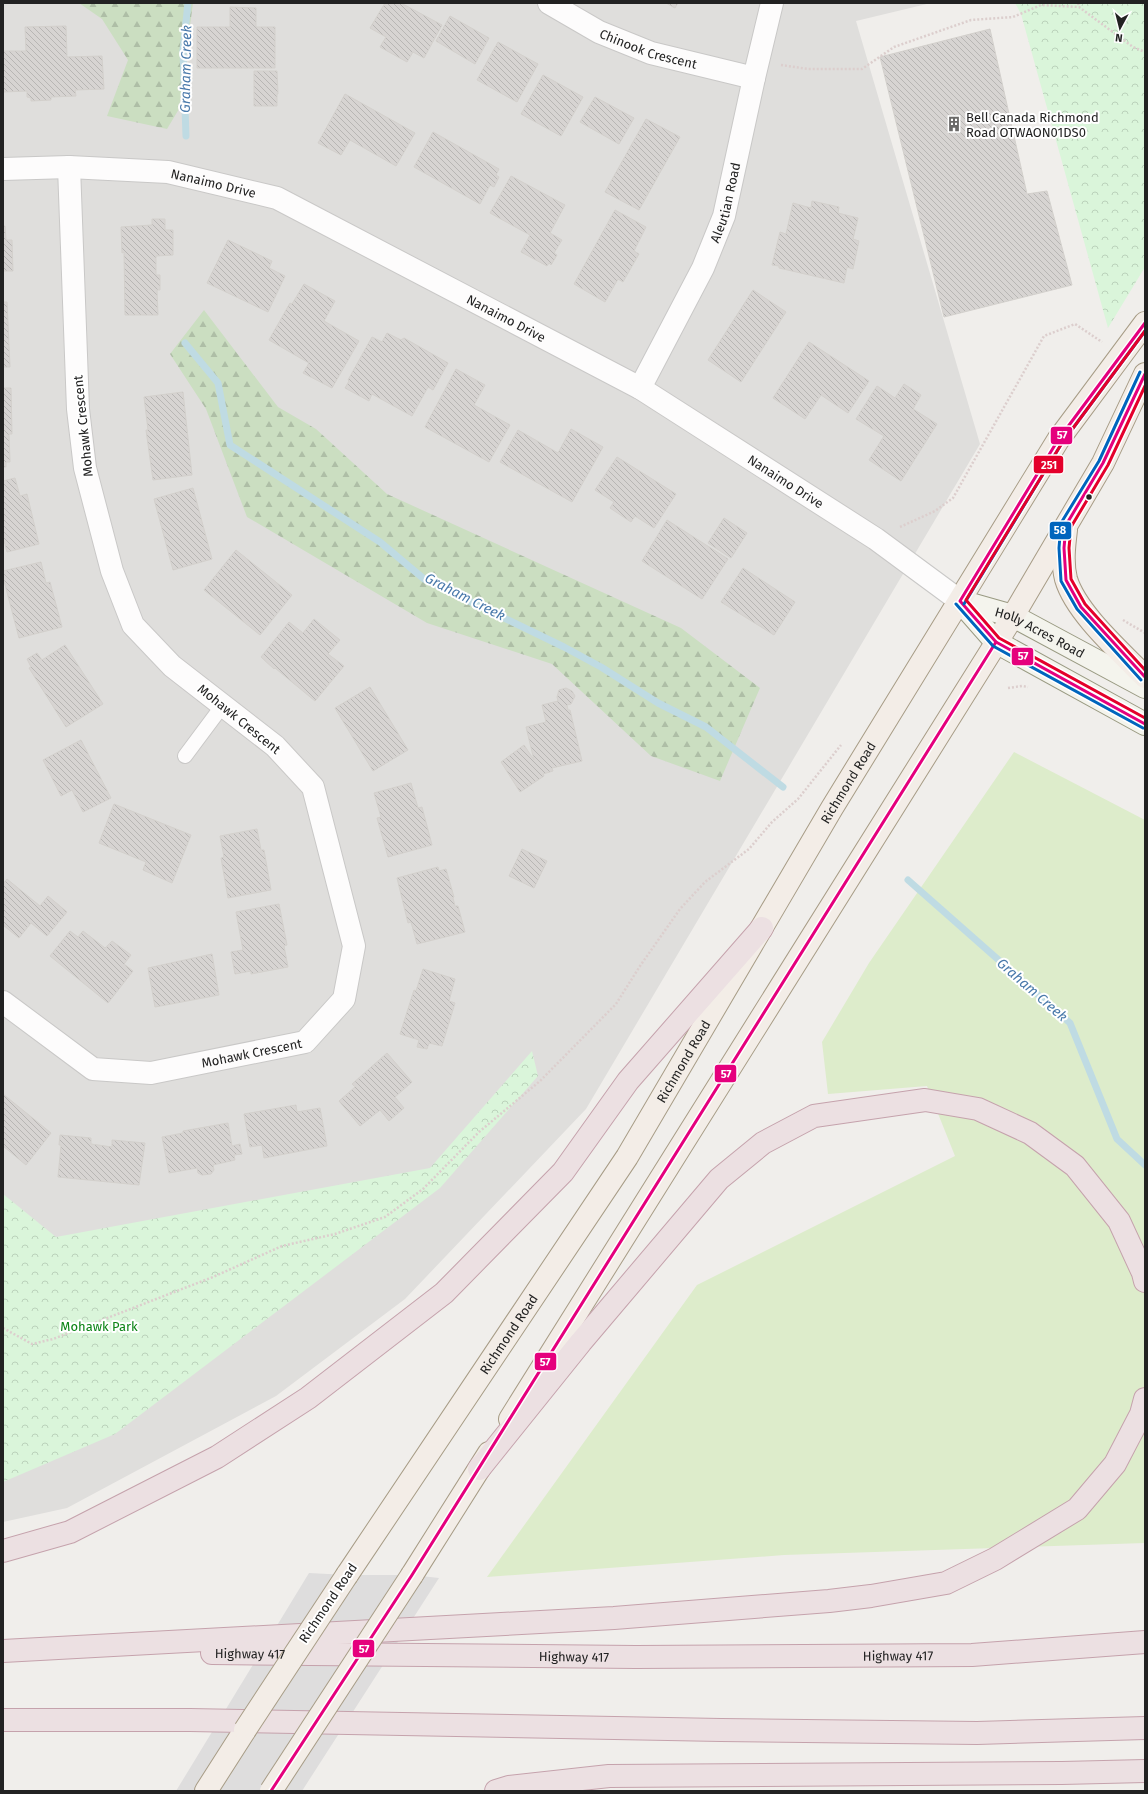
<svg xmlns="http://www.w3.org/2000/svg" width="1148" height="1794" viewBox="0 0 1148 1794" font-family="'Fira Sans',sans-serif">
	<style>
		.residential { fill: #dfdedc }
		.grass { fill: #ddeccb }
		.forest { fill: url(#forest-firs) }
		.park { fill: url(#park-crowns) }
		.pier { fill: #dedddd }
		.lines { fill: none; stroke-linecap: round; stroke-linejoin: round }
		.stream { stroke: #bfdbe3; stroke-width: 7 }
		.building { fill: url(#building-back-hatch); stroke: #d3d0cc }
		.service-casing { stroke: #c9c8c7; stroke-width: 16 }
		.minor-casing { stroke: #c9c8c7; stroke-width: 24 }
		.secondary-casing { stroke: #999a82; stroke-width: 24 }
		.primary-casing { stroke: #a79c86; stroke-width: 24 }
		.motorway-casing { stroke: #c5a2ac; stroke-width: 24 }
		.path { stroke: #dccecd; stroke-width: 2.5; stroke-dasharray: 2 2; stroke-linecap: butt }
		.service { stroke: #fdfcfc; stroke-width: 14 }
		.minor { stroke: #fdfcfc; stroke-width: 22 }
		.secondary { stroke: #f4f4ed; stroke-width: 22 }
		.primary { stroke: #f3ede7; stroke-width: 22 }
		.motorway { stroke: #ece0e2; stroke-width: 22 }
		.primary-bridge-casing { stroke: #a79c86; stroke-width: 24; stroke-linecap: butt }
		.primary-bridge { stroke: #f3ede7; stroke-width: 22 }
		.bus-1-casing { stroke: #fff; stroke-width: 6 }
		.bus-2-casing { stroke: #fff; stroke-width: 6 }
		.bus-3-casing { stroke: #fff; stroke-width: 6 }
		.bus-1 { stroke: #e5007d; stroke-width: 3 }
		.bus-2 { stroke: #0065bd; stroke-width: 3 }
		.bus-3 { stroke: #e4002b; stroke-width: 3 }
		.bus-dot { fill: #222; stroke: #fff; stroke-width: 1.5 }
		.labels { text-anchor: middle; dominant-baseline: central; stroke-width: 4; stroke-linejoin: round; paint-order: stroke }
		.street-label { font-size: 13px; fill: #222; stroke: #fff }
		.poi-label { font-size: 13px; fill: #222; stroke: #fff; text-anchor: start }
		.park-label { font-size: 13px; fill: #0c8416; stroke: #fff }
		.water-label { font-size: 14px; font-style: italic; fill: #4a7aab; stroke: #fff }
		.line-badge { stroke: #fff; stroke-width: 1.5 }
		.badge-label { font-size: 11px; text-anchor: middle; font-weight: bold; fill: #fff }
	</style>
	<defs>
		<pattern id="forest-firs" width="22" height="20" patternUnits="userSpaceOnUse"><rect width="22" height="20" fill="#cbdec1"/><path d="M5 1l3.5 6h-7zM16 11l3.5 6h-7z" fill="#aebea6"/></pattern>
		<pattern id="park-crowns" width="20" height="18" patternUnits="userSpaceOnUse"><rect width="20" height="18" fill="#daf5da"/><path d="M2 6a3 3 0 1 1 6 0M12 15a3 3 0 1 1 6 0" fill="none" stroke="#bbd2bb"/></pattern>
		<pattern id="building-back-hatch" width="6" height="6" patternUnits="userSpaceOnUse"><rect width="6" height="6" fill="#d7d4d2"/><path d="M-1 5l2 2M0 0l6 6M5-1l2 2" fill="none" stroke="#b8b6b4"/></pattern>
	</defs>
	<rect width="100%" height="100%" fill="#f0eeeb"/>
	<!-- residential -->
	<path class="residential" d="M3 3H931L856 21 980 444 586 1109 405 1299 276 1396 67 1508 3 1522Z"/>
	<!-- grass -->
	<path class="grass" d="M1014 752 1145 820V1543L784 1555 487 1577 697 1285 955 1156 927 1086 828 1094 822 1042 869 963Z"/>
	<!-- forest -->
	<g class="forest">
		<path d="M79 3H193L179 109 167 129 107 116 128 60 102 19Z"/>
		<path d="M204 310 278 407 316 429 387 494 681 628 760 688 720 781 651 756 552 664 427 623 247 517 206 409 170 354Z"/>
	</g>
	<!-- park -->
	<g class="park">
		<path d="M1015 3H1145V267L1108 328 1021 14Z"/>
		<path d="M532 1051 538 1076 440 1188 115 1434 3 1482V1194L56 1237 430 1168Z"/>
	</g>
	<!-- pier -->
	<path class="pier" d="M309 1573 347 1575H412L439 1578 302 1791H176Z"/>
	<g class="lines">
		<!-- stream -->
		<g class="stream">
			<path d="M186 136 183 50 188 3"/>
			<path d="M185 343 218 383 230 445 380 542 424 579 564 647 601 667 658 703 706 727 783 787"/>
			<path d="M908 880 1070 1023 1117 1139 1145 1165"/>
		</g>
	</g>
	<!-- building -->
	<g class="building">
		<path d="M385 3H401L442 25 424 58 413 52 407 62 380 47 386 37 370 28Z"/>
		<path d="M666 3H678L675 8Z"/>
		<path d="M230 7 256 8V27H275V68H197V27H230Z"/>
		<path d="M450 16 489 38 475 64 436 41Z"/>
		<path d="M66 26 67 57 102 56 104 89 75 90 76 96 51 97V100L31 101V98L27 97V91L3 92V51H26L25 27Z"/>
		<path d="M990 29 1027 194 1047 191 1072 285 944 317 880 57Z"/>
		<path d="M498 42 538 64 517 102 477 80Z"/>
		<path d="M254 71H277L278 94H277V106H254Z"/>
		<path d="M543 75 583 97 561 136 521 114Z"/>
		<path d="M345 94 415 133 396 166 350 140 341 155 318 143Z"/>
		<path d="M595 97 634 118 619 144 580 122Z"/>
		<path d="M646 119 680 137 639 210 605 192Z"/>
		<path d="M433 132 499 169 496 175 499 177 494 187 490 185 480 204 414 167Z"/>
		<path d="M511 176 565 205 550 233 562 240 554 253 557 255 551 265 549 263 547 266 521 252 530 235 490 213Z"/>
		<path d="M812 201 839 207 838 213 858 218 853 239 859 241 853 269 847 267 844 283 779 268V266L772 265 780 232 786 234 793 203 811 208Z"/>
		<path d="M615 210 646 227 634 251 639 254 623 282 618 279 605 302 574 284Z"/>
		<path d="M152 219H165V230H173V255L156 256V275H160V290H157L158 315H125L124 252 122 253 121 227 152 225Z"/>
		<path d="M3 226H5L6 240H12L13 271H3Z"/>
		<path d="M228 240 272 261 269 268 285 276 268 312 207 283Z"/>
		<path d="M304 284 335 301 324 321 359 341 332 388 303 373 309 363 269 340 290 303 292 304Z"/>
		<path d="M753 290 786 312 741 382 708 360Z"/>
		<path d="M3 302H7L10 367H3Z"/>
		<path d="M387 333 401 340 404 338 448 363 433 390 428 387 412 416 372 394 369 401 345 388 349 381 348 380 372 337 382 342Z"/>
		<path d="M809 342 869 381 848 413 821 395 805 419 773 398Z"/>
		<path d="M456 369 485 385 474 405 510 425 489 462 425 427Z"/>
		<path d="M904 384 921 395 913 409 937 424 901 481 869 460 884 436 856 419 877 386 895 398Z"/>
		<path d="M3 388H11L12 434H9L10 462H6V467H3Z"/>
		<path d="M183 392 192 475 153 480 146 430H148L144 397Z"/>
		<path d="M571 429 603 447 572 502 500 462 518 430 558 453Z"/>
		<path d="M617 457 676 494 654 528 635 516 631 522 610 508 614 502 595 490Z"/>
		<path d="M15 478 20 496 27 494 39 544 7 552 3 537V481Z"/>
		<path d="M193 488 212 559 173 570 154 499Z"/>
		<path d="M724 518 747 533 731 558 708 543Z"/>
		<path d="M667 520 728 559 702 599 642 561Z"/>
		<path d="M236 550 292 595 260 635 204 590Z"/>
		<path d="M41 562 46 583 50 582 62 627 19 638 3 577V571Z"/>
		<path d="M743 568 795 602 774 635 721 602Z"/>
		<path d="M314 619 340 640 328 654 344 666 315 701 275 668 274 669 261 657 289 622 303 633Z"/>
		<path d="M65 645 103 704 66 727 29 668 31 667 27 659 37 653 42 660Z"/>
		<path d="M370 687 408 750 373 771 335 708Z"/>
		<path d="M566 688 572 691 575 696 571 704 567 705 568 710H570L582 761 552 768 553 771 543 774 544 776 520 792 501 762 524 745 534 760 526 727 546 722 542 705 558 701 557 697 559 690Z"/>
		<path d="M81 740 111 798 83 812 72 790 61 796 43 760Z"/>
		<path d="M411 783 418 808 422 807 432 845 388 857 377 818 381 817 374 793Z"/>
		<path d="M114 804 191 835 172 883 143 870 146 862 99 843Z"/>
		<path d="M257 829 261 850H264L271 890 228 898 221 858 224 857 220 836Z"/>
		<path d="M522 849 547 861 534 888 509 876Z"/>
		<path d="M438 867 439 871 446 869 454 897 453 898 455 906H458L465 932 417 944 411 922 408 923 397 878Z"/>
		<path d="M7 879 40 906 48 896 67 912 47 936 31 923 19 938 3 925V884Z"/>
		<path d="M279 904 287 945 284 946 288 967 251 974V971L235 974 231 952 243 950 236 912Z"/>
		<path d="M70 931 78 937 83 931 105 948 112 941 131 955 124 964 133 971 108 1003 50 956Z"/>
		<path d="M212 954 219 995 155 1007 148 968Z"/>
		<path d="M423 969 455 979 449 1001 455 1003 442 1046 429 1043 427 1049 417 1047 419 1040 400 1034 414 990 416 991Z"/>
		<path d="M387 1053 412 1082 395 1097 404 1108 389 1121 380 1110 360 1126 339 1101 355 1087 352 1084Z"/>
		<path d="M3 1094 51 1133 26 1165 3 1146Z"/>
		<path d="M296 1105 297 1112 320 1108 327 1146 264 1158 262 1145 250 1147 244 1114Z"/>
		<path d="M228 1123 232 1146 240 1144 242 1154 234 1155 235 1160 213 1165 214 1170 211 1174 202 1175 198 1173 197 1168 169 1173 162 1137 183 1133V1131Z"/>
		<path d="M60 1135 91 1138V1144L112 1147V1140L145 1143 139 1185 58 1177 61 1145H59Z"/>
	</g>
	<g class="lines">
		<defs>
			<path id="service" d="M185 756 223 705"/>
			<g id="minor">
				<path id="s1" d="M549 3 599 32 651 53 754 78"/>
				<path id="s2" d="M3 169 69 167 168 172 277 198 640 388 876 539 960 601"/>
				<path id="s3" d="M640 388 703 268 724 216 754 78 772 3"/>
				<path id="s4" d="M3 1002 93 1069 151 1073 305 1042 344 999 354 946 313 787 275 746 172 666 133 625 112 571 85 468 78 409 69 167"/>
			</g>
			<g id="secondary">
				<path d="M960 601 996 642 1145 724"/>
				<path id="s5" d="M960 601 1013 616 1145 687"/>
			</g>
			<g id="primary">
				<path d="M1066 530C1064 546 1062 563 1066 579 1076 613 1121 652 1145 677"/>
				<path d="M510 1419 1013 616 1103 463 1145 374"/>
				<path id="s6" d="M347 1575 627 1157 832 808 1058 440 1145 323"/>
				<path d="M412 1575 489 1453"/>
				<path d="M206 1791 245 1730"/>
			</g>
			<g id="motorway">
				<path d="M479 1469 581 1342 719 1179 763 1143 814 1116 925 1100 978 1109 1030 1133 1075 1166 1119 1221 1143 1273 1145 1281"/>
				<path d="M3 1551 70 1532 217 1457 308 1398 444 1293 563 1172 628 1081 762 928"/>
				<path d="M3 1651 614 1618 829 1601 871 1596 946 1583 995 1559 1077 1509 1115 1464 1141 1414 1145 1399"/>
				<path id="s7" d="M212 1653 636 1657 972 1655 1145 1642"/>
				<path d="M3 1720H190L721 1730 977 1733 1145 1728"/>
				<path d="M496 1791 509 1787 609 1776 1062 1773 1145 1771"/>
			</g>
		</defs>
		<!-- service casing -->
		<use href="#service" class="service-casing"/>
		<!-- minor casing -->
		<use href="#minor" class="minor-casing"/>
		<!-- secondary casing -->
		<use href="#secondary" class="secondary-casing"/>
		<!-- primary casing -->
		<use href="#primary" class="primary-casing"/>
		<!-- motorway casing -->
		<use href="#motorway" class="motorway-casing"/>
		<!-- path -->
		<g class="path">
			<path d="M1078 3 1079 7"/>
			<path d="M781 65 808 69H862L894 47 971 20 1013 17 1041 5 1079 7 1133 47 1145 52"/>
			<path d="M900 527 935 511 953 498 1044 336 1075 324 1102 342"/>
			<path d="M1123 620 1145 633"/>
			<path d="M1008 688 1022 686 1028 687"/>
			<path d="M3 1328 32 1344 53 1339 213 1277 282 1246 335 1234 385 1217 423 1189 479 1132 540 1081 616 1004 640 966 680 909 705 882 749 849 772 822 798 799 841 745"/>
		</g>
		<!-- service -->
		<use href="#service" class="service"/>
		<!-- minor -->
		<use href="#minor" class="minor"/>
		<!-- secondary -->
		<use href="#secondary" class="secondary"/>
		<!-- primary -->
		<use href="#primary" class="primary"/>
		<!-- motorway -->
		<use href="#motorway" class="motorway"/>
		<defs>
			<g id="primary-bridge">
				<path d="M245 1730 347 1575"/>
				<path d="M271 1791 412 1575"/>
			</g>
		</defs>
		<!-- primary-bridge casing -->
		<use href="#primary-bridge" class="primary-bridge-casing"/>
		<!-- primary-bridge -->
		<use href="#primary-bridge" class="primary-bridge"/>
		<defs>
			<g id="bus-1">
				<path d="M1145 323 1058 440 960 601 996 642 1145 724"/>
				<path d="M1145 374 1103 463 1066 525 1064 548 1066 580 1081 607 1145 677"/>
				<path d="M271 1791 412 1575 996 642"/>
			</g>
			<g id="bus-2">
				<path d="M1140 372 1099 461 1061 523 1059 548 1061 581 1077 609 1141 680"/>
				<path d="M956 604 993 646 1143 728"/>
				<path d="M964 604 1062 443 1145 331"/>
			</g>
			<g id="bus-3">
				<path d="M1145 331 1062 443 966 600 999 638 1145 718"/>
				<path d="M1145 386 1108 465 1071 527 1069 548 1071 579 1085 604 1145 670"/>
			</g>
		</defs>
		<!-- bus-1 casing -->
		<use href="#bus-1" class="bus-1-casing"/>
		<!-- bus-2 casing -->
		<use href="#bus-2" class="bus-2-casing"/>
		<!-- bus-3 casing -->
		<use href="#bus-3" class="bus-3-casing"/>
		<!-- bus-1 -->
		<use href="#bus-1" class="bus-1"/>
		<!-- bus-2 -->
		<use href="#bus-2" class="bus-2"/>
		<!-- bus-3 -->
		<use href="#bus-3" class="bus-3"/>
	</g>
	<!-- icons -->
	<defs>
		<symbol id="building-bare" viewBox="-9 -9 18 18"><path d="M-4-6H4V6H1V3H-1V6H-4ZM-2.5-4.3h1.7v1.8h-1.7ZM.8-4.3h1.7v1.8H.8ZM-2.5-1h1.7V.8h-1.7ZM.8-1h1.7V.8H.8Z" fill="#6a6968" stroke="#fff" stroke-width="2.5" paint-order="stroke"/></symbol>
	</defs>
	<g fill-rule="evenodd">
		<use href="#building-bare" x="943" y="113" width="22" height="22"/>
	</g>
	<!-- markers -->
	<circle class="bus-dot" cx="1089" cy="497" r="3.5"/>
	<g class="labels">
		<!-- street labels -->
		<g class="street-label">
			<text stroke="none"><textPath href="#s1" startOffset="110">Chinook Crescent</textPath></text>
			<text stroke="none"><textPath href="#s2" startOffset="212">Nanaimo Drive</textPath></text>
			<text stroke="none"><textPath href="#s3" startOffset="205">Aleutian Road</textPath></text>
			<text stroke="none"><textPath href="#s2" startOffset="536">Nanaimo Drive</textPath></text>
			<text transform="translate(83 426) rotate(-96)">Mohawk Crescent</text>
			<text stroke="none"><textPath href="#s2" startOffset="860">Nanaimo Drive</textPath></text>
			<text stroke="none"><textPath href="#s5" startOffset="86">Holly Acres Road</textPath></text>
			<text transform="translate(239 719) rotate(39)">Mohawk Crescent</text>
			<text stroke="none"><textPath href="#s6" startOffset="938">Richmond Road</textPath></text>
			<text stroke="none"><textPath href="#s4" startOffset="273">Mohawk Crescent</textPath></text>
			<text stroke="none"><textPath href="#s6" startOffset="614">Richmond Road</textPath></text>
			<text stroke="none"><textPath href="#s6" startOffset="290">Richmond Road</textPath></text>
			<text transform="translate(328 1603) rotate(-56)">Richmond Road</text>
			<text stroke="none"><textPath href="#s7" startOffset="38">Highway 417</textPath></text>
			<text stroke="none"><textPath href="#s7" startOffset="686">Highway 417</textPath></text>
			<text stroke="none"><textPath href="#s7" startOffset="362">Highway 417</textPath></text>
		</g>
		<!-- poi labels -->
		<g class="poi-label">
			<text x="966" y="117">Bell Canada Richmond<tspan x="966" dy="15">Road OTWAON01DS0</tspan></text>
		</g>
		<!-- park labels -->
		<g class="park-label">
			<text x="99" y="1326">Mohawk Park</text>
		</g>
		<!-- water labels -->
		<g class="water-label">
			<text transform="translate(186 69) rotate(-89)">Graham Creek</text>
			<text transform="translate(465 597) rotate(27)">Graham Creek</text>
			<text transform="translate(1032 990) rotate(41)">Graham Creek</text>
		</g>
	</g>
	<g class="line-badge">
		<rect x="1050" y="426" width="23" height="19" rx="4" fill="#e5007d"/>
		<rect x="1033" y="455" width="31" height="19" rx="4" fill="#e4002b"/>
		<rect x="1049" y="521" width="23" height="19" rx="4" fill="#0065bd"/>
		<rect x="1011" y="647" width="23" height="19" rx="4" fill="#e5007d"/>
		<rect x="714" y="1064" width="23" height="19" rx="4" fill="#e5007d"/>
		<rect x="534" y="1352" width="23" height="19" rx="4" fill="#e5007d"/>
		<rect x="352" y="1639" width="23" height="19" rx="4" fill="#e5007d"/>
	</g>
	<g class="badge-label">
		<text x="1062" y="439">57</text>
		<text x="1049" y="469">251</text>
		<text x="1060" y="534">58</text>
		<text x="1023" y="660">57</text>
		<text x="726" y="1078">57</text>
		<text x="545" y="1366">57</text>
		<text x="364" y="1653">57</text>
	</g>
	<!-- border -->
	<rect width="1148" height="1794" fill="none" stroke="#222222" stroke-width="8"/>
	<!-- north arrow -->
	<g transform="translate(1120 28) rotate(187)" stroke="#ffffff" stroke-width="3" paint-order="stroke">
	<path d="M0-3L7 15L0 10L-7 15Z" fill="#222222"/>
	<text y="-6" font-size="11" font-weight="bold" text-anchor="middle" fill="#222222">N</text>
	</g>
</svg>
